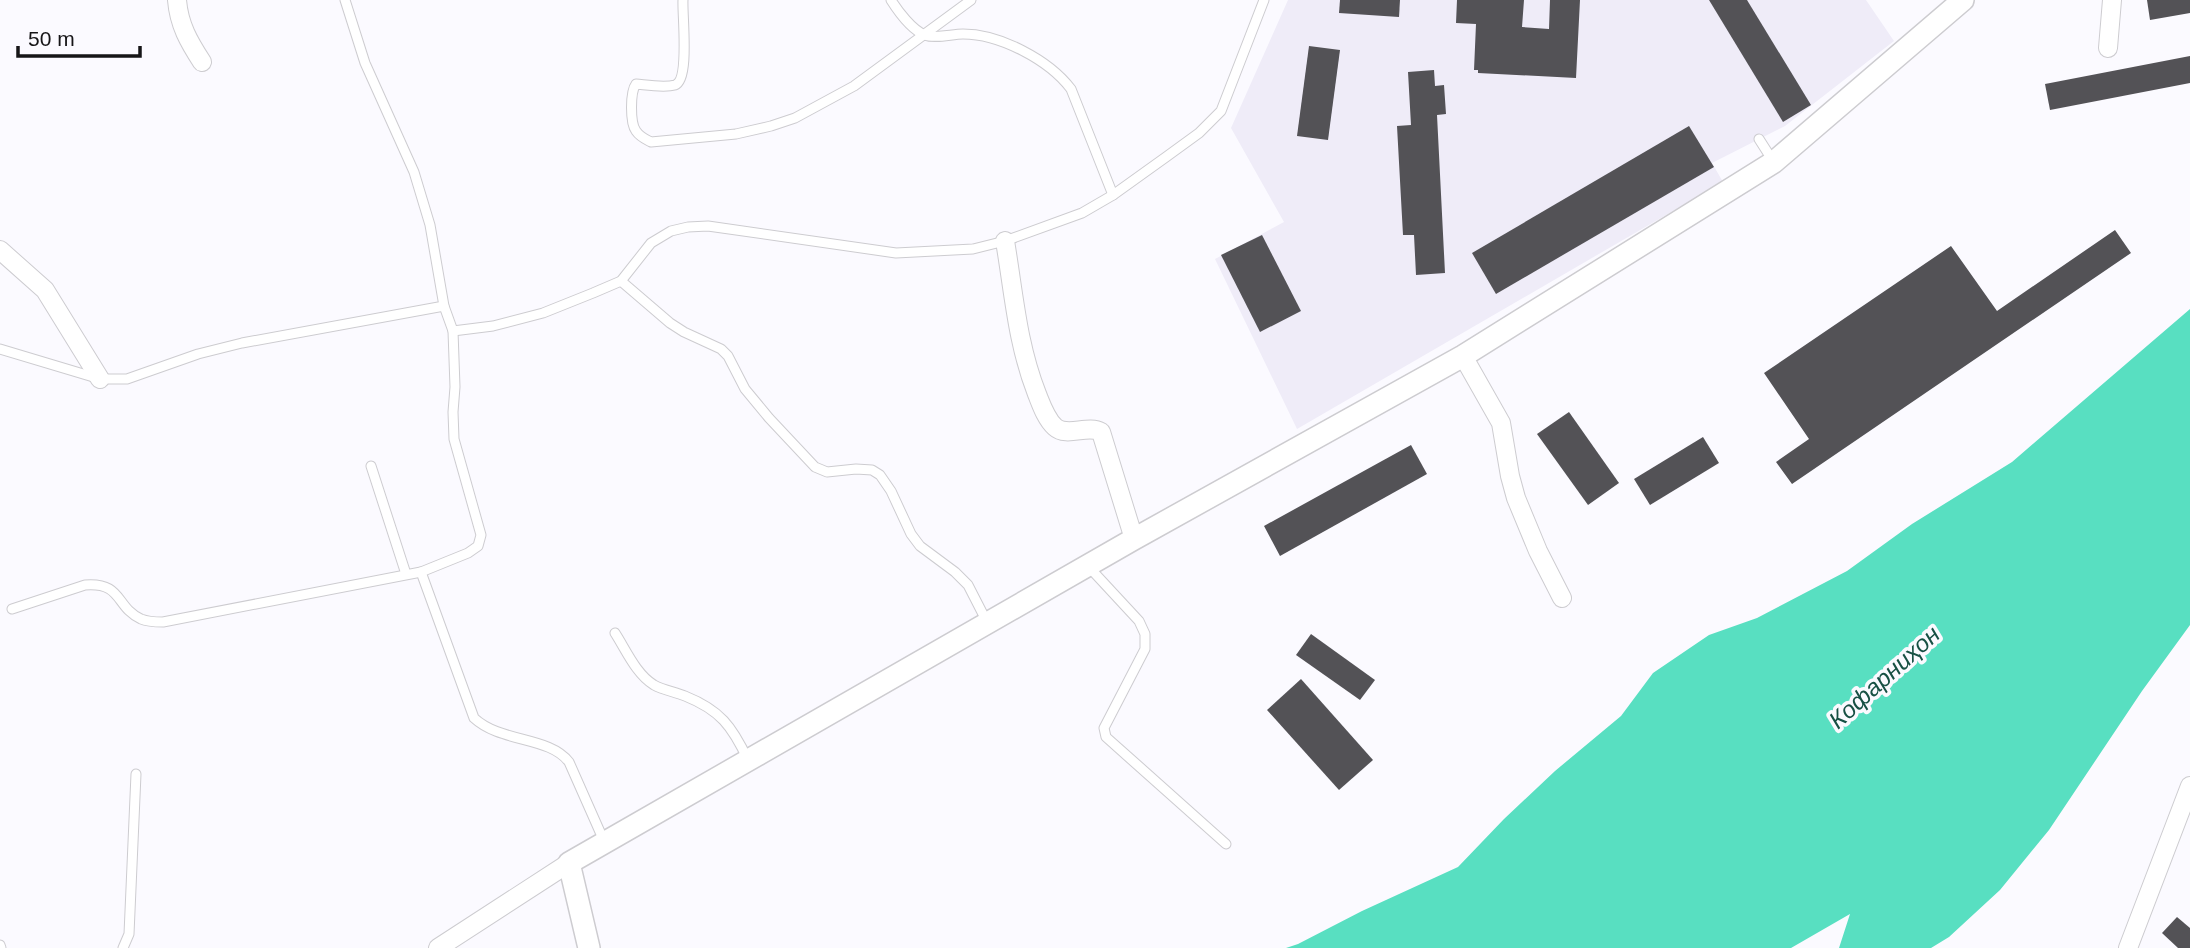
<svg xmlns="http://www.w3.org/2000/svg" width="2190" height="948" viewBox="0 0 2190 948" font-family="Helvetica,sans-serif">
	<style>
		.built { fill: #efecf8 }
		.water { fill: #58dfc1 }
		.building { fill: #535256 }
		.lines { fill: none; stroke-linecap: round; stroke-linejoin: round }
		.service-casing { stroke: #cdccd0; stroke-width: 11 }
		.minor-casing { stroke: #cdccd0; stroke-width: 20 }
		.tertiary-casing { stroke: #cdccd0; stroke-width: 24 }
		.service { stroke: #fff; stroke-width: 9 }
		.minor { stroke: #fff; stroke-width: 18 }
		.tertiary { stroke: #fff; stroke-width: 21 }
		.labels { text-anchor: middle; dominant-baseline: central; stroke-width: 7; stroke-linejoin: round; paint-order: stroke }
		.water-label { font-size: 24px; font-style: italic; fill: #175044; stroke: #fbfaff }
	</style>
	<rect width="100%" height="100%" fill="#fbfaff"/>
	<!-- built -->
	<path class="built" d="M1288 0H1866L1894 41 1785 126 1712 163 1723 182 1297 429 1215 259 1284 222 1231 128Z"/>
	<!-- water -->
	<path class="water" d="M2190 309V625L2142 691 2049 830 2000 890 1949 937 1931 948H1839L1850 914 1791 948H1286L1298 944 1362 911 1458 867 1504 819 1555 771 1621 716 1653 673 1709 635 1757 618 1847 571 1912 524 2012 462Z"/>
	<!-- building -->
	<g class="building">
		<path d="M1340 0H1400L1399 17 1339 13Z"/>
		<path d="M1457 0H1524L1522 27 1549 29 1550 0H1580L1576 78 1478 73V70H1474L1476 24 1456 23Z"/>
		<path d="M1709 0H1747L1811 105 1783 122Z"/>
		<path d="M2147 0H2190V13L2150 20Z"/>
		<path d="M1309 46 1340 50 1328 140 1297 136Z"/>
		<path d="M2190 56V83L2050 110 2045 84Z"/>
		<path d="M1434 70 1435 86 1444 85 1446 114 1437 115 1445 273 1416 275 1414 235H1403L1397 126 1411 125 1408 72Z"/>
		<path d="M1689 126 1714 167 1496 294 1472 253Z"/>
		<path d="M2115 230 2131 253 1792 484 1776 462 1809 439 1764 373 1951 246 1997 311Z"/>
		<path d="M1262 235 1301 311 1260 332 1221 255Z"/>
		<path d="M1569 412 1619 483 1588 505 1537 434Z"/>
		<path d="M1703 437 1719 463 1650 505 1634 479Z"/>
		<path d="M1411 445 1427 474 1280 556 1264 526Z"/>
		<path d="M1311 634 1375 680 1360 700 1296 655Z"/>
		<path d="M1301 679 1373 760 1339 790 1267 710Z"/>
		<path d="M2177 917 2190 928V948H2178L2162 933Z"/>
	</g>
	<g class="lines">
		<defs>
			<g id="service">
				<path d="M345 0 365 63 414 172 430 225 444 306 453 331 455 387 453 412 454 439 481 535 478 546 468 553 421 572"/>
				<path d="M683 0C682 15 690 80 675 85 664 88 647 85 636 84 630 92 630 123 636 131 640 137 645 139 651 142L736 134 771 126 795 118 854 86 971 0"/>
				<path d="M891 0C898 11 912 30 925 35 935 39 952 34 963 34 1000 34 1049 60 1071 89L1113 195"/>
				<path d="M1759 139 1773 161"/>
				<path d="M621 281 670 323 684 332 721 349 728 356 745 389 769 418 815 467 827 472 856 469 872 470 880 475 891 491 911 534 920 546 955 572 968 585 987 622"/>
				<path d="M453 331 493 326 543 313 593 293 621 281 651 243 671 231 688 227 708 226 896 253 973 249 1005 241 1082 213 1113 195 1166 157 1199 133 1221 111 1264 0"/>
				<path d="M0 349 100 379H127L198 354 242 343 444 306"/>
				<path d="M371 466 406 574"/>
				<path d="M1088 566 1139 621 1145 634V649L1104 728 1106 737 1226 844"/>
				<path d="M12 609 85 585C123 582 115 607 141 619 148 622 156 622 163 622L421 572 474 718C501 743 549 736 569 762L604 841"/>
				<path d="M615 633C626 650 636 674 654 685 663 690 675 692 685 696 720 710 732 726 748 760"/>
				<path d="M0 945 1 948"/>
				<path d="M123 948 129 934 136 774"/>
			</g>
			<g id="minor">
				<path d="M177 0C179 25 189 42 202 62"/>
				<path d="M2108 48 2112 0"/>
				<path d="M1005 241C1014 294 1017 343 1037 394 1041 404 1046 419 1055 427 1067 438 1088 424 1101 432L1134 539"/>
				<path d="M0 250 45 290 100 379"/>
				<path d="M1463 356 1501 423 1510 476 1516 498 1538 551 1562 598"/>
				<path d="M438 948 569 863"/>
				<path d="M2128 948 2190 786"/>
			</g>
			<path id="tertiary" d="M589 948 569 863 1134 539 1463 356 1774 162 1963 0"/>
		</defs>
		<!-- service casing -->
		<use href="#service" class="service-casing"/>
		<!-- minor casing -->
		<use href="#minor" class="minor-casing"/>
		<!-- tertiary casing -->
		<use href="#tertiary" class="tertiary-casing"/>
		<!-- service -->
		<use href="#service" class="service"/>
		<!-- minor -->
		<use href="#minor" class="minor"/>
		<!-- tertiary -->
		<use href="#tertiary" class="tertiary"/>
	</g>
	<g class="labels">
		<!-- water labels -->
		<g class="water-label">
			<text transform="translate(1884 677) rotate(-42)">Кофарниҳон</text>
		</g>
	</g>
	<!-- scale -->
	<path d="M18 46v10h122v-10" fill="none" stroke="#161517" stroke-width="3.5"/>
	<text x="28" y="46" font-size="21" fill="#161517" stroke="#fbfaff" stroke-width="5" paint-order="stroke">50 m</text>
</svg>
